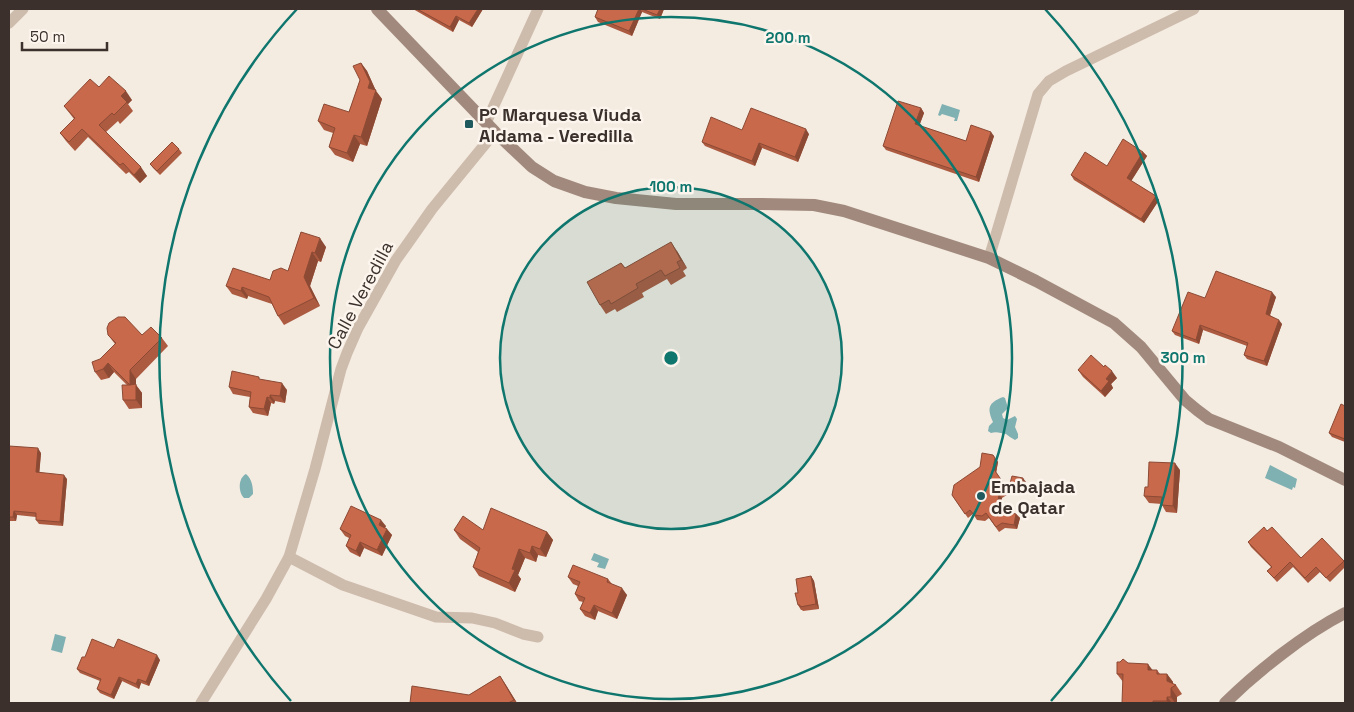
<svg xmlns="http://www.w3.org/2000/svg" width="1354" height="712" viewBox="0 0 1354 712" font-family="'Space Grotesk',sans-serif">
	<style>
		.water { fill: #7fb0b2 }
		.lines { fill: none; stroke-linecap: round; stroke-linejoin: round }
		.street { stroke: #cdbbac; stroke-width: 11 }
		.secondary { stroke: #a18a7d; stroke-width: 12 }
		.wall { fill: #ac5a40 }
		.shaded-wall { fill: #8c4a34 }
		.building { fill: #c8694b; stroke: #8c4a34 }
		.ring { fill: none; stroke: #0f766e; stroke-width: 2.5 }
		.poi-dot { fill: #1f5a5e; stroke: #fbf5ee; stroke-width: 2 }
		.labels { text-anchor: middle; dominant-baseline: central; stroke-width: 5; stroke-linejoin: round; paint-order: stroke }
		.poi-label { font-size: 18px; font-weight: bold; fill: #3b302b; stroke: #fbf5ee; text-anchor: start }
		.street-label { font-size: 18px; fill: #3b302b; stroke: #fbf5ee }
		.centre { fill: #0f766e; stroke: #fbf5ee; stroke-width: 2.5 }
		.ring-label { font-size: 15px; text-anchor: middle; font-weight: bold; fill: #0f766e; stroke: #fbf5ee; stroke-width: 5; stroke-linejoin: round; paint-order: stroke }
	</style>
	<rect width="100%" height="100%" fill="#f4ebe1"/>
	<!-- water -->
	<g class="water">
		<path d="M942 104 960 110 957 121H954L955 118 942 114 940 116 938 115Z"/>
		<path d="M1003 397 1005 398 1008 408 1002 414 1003 418 1007 420 1015 416 1017 419 1015 427 1018 434V438L1015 440 1010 437 1006 434C1001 433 996 431 991 433L988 431 989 426 993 422C987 408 988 403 1003 397Z"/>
		<path d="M1270 465 1297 479 1295 488 1293 487 1292 490 1265 478Z"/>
		<path d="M246 474C252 479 253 487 253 494L249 498H244C238 492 238 478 246 474Z"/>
		<path d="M594 553 609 559 605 569 597 567 599 563 591 560Z"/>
		<path d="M55 634 66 637 62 653 51 650Z"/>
	</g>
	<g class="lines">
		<!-- street -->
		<g class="street">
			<path d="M9 23 23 9"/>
			<path d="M486 123 538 9"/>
			<path d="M989 258 1038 94 1049 81 1066 71 1194 9"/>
			<path d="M289 557 343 585 436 617 472 618 495 623 523 634 538 637"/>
			<path d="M201 703 266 599 289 557 315 469 341 369 347 353 358 328 396 260 406 246 432 209 495 132"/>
		</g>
		<!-- secondary -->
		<g class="secondary">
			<path d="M377 9 495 132 532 167 554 181 585 192 616 198 676 204H762L814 205 844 211 989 258 1036 281 1114 323 1141 347 1185 400 1197 410 1209 419 1279 447 1345 480"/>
			<path d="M1225 703C1258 671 1304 634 1345 613"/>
		</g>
	</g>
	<!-- wall -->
	<g class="wall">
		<path d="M413 9H483L472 27 459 20 453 32Z"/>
		<path d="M598 9H664L660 19 642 12 632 36 598 22 595 17Z"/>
		<path d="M361 63 367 71 376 91 382 99 367 146 360 144 353 162 335 155 329 147 333 133 324 130 318 121 349 112 360 80Z"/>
		<path d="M99 87 132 100 128 104 133 111 120 124 118 121 106 132 147 176 140 183 129 172 126 174 88 137 75 151 66 141 60 133 74 119 64 106Z"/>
		<path d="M921 108 924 113 919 126 966 141 994 136 979 182 886 150 883 146Z"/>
		<path d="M742 130 809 134 798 162 762 148 755 166 705 146 702 142Z"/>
		<path d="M179 149 182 153 160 175 153 168 150 164Z"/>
		<path d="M1143 152 1147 156 1131 181 1156 196 1159 200 1144 223 1074 180 1071 175 1107 166Z"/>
		<path d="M301 232 326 247 321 262 318 261 310 286 320 306 284 325 278 316 272 304 248 296 247 299 232 294 226 286 270 280 288 271Z"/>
		<path d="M677 251 687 268 683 271 686 276 671 285 667 279 642 293 644 297 617 312 615 309 606 314 600 305 621 263 625 268Z"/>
		<path d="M1276 297 1270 315 1282 324 1267 366 1247 359 1244 355 1247 346 1203 330 1199 344 1175 335 1172 331 1205 298Z"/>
		<path d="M108 335H142L162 338 168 346 136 379V385L142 393V408L129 409 123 400 127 385 114 372 109 378 101 380 95 372 100 359 115 344Z"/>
		<path d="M1078 370 1117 378 1111 384 1113 388 1105 397 1083 377Z"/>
		<path d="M261 380 287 390 285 403 275 401 274 404 271 403 268 416 253 413 249 407 250 397 233 394 229 387Z"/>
		<path d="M1345 406V442L1332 437 1329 433Z"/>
		<path d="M9 446 41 453 39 473 67 479 63 526 39 524 36 520V517L17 515 16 521H9Z"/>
		<path d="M993 455 998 462 996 473 1010 493 1002 498 1001 506 1005 512 1016 514 1020 518 1017 529 1005 528 999 532 989 518 985 521 977 520 973 514 968 518 952 495Z"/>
		<path d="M1180 470 1177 513 1166 512 1162 505V504L1149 503 1144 496 1148 487Z"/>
		<path d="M1026 482 1024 493 1012 492 1009 487Z"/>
		<path d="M386 526 385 528 392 535 382 556 364 548 360 557 350 552 346 546 349 538 345 536 340 529Z"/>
		<path d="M454 530H483L547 532 553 540 546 557 538 555 536 562 525 558 518 575 521 579 515 592 479 576 473 567 478 552 460 539Z"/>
		<path d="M1267 531 1301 558 1344 561 1345 563V567L1330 582 1320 572 1308 583 1293 567 1277 582 1267 571 1271 567 1251 547 1248 542Z"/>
		<path d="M811 576 814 581 819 609 803 611 802 610H801L798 605V593Z"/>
		<path d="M568 577 608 579 612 584 627 595 617 619 598 611 595 620 585 616 580 609 583 602 579 601 575 594 578 586 573 584Z"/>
		<path d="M114 648 160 660 149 686 141 683 139 689 122 681 114 699 100 693 97 689 100 681 80 673 77 669 85 657Z"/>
		<path d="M1128 663 1152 670H1157L1160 674H1167L1173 682V684L1176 685 1182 694 1177 697V703H1123V682L1117 674Z"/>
		<path d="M500 676 517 703H410L469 695Z"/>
	</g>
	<!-- shaded-wall -->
	<g class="shaded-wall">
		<path d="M478 9H483L472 27 469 23Z"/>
		<path d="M639 9H640L642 12 632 36 629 31Z"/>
		<path d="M660 9H664L660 19 657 15Z"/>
		<path d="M456 16 459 20 453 32 450 27Z"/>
		<path d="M361 63 367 71 376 91 382 99 367 146 361 137 368 88Z"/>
		<path d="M126 91 132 100 128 104 121 96Z"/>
		<path d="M921 108 924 113 918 129 915 124Z"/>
		<path d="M806 129 809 134 798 162 795 157Z"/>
		<path d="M991 132 994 136 979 182 976 177Z"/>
		<path d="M354 135 360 144 353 162 347 153Z"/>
		<path d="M759 143 762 148 755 166 752 161Z"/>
		<path d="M1143 152 1147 156 1130 183 1127 178Z"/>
		<path d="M141 167 147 176 140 183 134 175Z"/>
		<path d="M1156 196 1159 200 1144 223 1141 219Z"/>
		<path d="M320 238 326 247 321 262 315 253Z"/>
		<path d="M671 242 677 251 687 268 681 260Z"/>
		<path d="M312 252 318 261 310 286 320 306 314 298 304 277Z"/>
		<path d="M242 287 248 296 247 299 241 291Z"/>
		<path d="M1272 292 1276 297 1269 318 1266 314Z"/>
		<path d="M1279 320 1282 324 1267 366 1264 361Z"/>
		<path d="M1200 325 1203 330 1199 344 1196 340Z"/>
		<path d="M108 363 114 372 109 378 103 369Z"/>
		<path d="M130 370 136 379V385L142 393V408L136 400 130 385Z"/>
		<path d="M1112 371 1117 378 1111 384 1113 388 1105 397 1101 391 1106 379Z"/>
		<path d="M282 383 287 390 285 403 280 396Z"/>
		<path d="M270 395 275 401 274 404 270 398Z"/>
		<path d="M267 397 271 403 268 416 264 409Z"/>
		<path d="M38 448 41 453 39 477 36 472Z"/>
		<path d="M995 458 998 462 996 473 993 468Z"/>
		<path d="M1175 463 1180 470 1177 513 1173 506Z"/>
		<path d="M64 475 67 479 63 526 60 522Z"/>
		<path d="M1023 478 1026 482 1024 493 1021 489Z"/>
		<path d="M999 494 1002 498 1001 506 998 501Z"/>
		<path d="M14 511 17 515 16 521 13 517Z"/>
		<path d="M1016 514 1020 518 1017 529 1014 525Z"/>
		<path d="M381 520 386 526 383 531 379 525Z"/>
		<path d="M387 529 392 535 382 556 377 550Z"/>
		<path d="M547 532 553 540 546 557 540 549Z"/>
		<path d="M360 542 364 548 360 557 356 551Z"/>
		<path d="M532 546 538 555 536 562 530 553Z"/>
		<path d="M519 549 525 558 518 575 521 579 515 592 509 583 512 569Z"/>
		<path d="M811 576 814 581 819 609 816 604Z"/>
		<path d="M622 588 627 595 617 619 612 613Z"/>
		<path d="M594 605 598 611 595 620 590 613Z"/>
		<path d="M157 655 160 660 149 686 146 682Z"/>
		<path d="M1148 664 1154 672 1148 670Z"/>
		<path d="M1167 674 1173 682V687L1167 681Z"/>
		<path d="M500 676 506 685 517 703 514 700Z"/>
		<path d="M119 677 122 681 114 699 111 695Z"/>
		<path d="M138 679 141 683 139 689 136 684Z"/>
		<path d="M1171 688 1177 697V703H1175L1171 697Z"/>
		<path d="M1167 697 1172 703H1168L1167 701Z"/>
	</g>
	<!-- building -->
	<g class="building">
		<path d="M417 9H478L469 23 456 16 450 27Z"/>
		<path d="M598 9H639L629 31 595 17Z"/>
		<path d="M642 9H660L657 15Z"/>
		<path d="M361 63 370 82 368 88 376 90 361 137 354 135 347 153 329 147 335 128 318 121 324 104 349 112 360 80 353 66Z"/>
		<path d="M109 76 126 91 121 96 127 102 114 115 112 113 99 125 141 167 134 175 123 163 120 165 82 129 69 142 60 133 75 118 64 106 90 79 99 87Z"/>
		<path d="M898 101 921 108 915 124 966 141 971 125 991 132 976 177 883 146Z"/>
		<path d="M751 108 806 129 795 157 759 143 752 161 702 142 711 117 742 130Z"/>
		<path d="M1123 139 1143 152 1127 178 1156 196 1141 219 1071 175 1085 152 1107 166Z"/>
		<path d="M172 142 179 149 157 171 150 164Z"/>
		<path d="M301 232 320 238 315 253 312 252 304 277 314 298 278 316 269 297 242 287 241 291 226 286 233 268 270 280 273 271 281 268 288 271Z"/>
		<path d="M671 242 681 260 677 262 680 268 665 276 661 270 636 284 638 288 611 304 609 300 600 305 587 282 621 263 625 268Z"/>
		<path d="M1216 271 1272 292 1266 314 1279 320 1264 361 1244 355 1248 343 1200 325 1196 340 1172 331 1188 292 1205 298Z"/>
		<path d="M118 317H125L142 335 151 327 162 338 130 370V385L136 384V400H123L122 385H130L108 363 103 369 95 372 92 362 100 359 116 343 108 335 107 328 109 323Z"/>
		<path d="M1091 355 1104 367 1105 365 1112 371 1106 379 1109 381 1101 391 1078 370Z"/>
		<path d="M232 371 259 377V379L282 383 280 396 270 395V398L267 397 264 409 249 407 251 392 229 387Z"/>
		<path d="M1341 404 1345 406V439L1329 433Z"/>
		<path d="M9 446 38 448 36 472 64 475 60 522 36 520V513L14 511 13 517H9Z"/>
		<path d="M982 453 993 455 995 458 993 468 1007 488 999 494 998 501 1005 512 1016 514 1014 525 1002 523 996 527 986 513 982 516 974 515 970 510 965 514 952 495 954 485 980 467Z"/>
		<path d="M1149 462 1175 463 1173 506 1162 505V497L1144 496 1145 487H1148Z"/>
		<path d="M1012 476 1023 478 1021 489 1009 487Z"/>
		<path d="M351 506 381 520 379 525 387 529 377 550 360 542 356 551 346 546 351 535 340 529Z"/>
		<path d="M491 508 547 532 540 549 532 546 530 553 519 549 512 569 515 570 509 583 473 567 480 548 454 530 463 516 483 530Z"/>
		<path d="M1264 527 1267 531 1272 527 1301 558 1322 538 1344 561 1326 578 1316 567 1305 578 1290 562 1274 578 1267 571 1272 567 1248 542Z"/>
		<path d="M573 565 608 579 607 582 622 588 612 613 594 605 590 613 580 609 585 598 575 594 580 582 568 577Z"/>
		<path d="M811 576 816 604 800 607V605H798L795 593H798L796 579Z"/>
		<path d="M92 639 114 648 118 639 157 655 146 682 138 679 136 684 119 677 111 695 97 689 101 679 77 669 82 657H85Z"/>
		<path d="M1123 659 1128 663 1148 664V670H1157V674H1167V681L1176 685 1171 688V697H1167V701H1153V703H1122L1123 674H1117V662H1120Z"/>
		<path d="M500 676 514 700 508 703H410L412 686 469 695Z"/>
	</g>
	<!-- distance rings -->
	<circle cx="671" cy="358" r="171" fill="#0f766e" fill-opacity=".12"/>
	<g class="ring">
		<circle cx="671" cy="358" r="171"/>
		<circle cx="671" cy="358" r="341"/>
		<path d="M291 701A512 512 0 0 1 297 9M1045 9A512 512 0 0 1 1051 701"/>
	</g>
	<!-- markers -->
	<g class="poi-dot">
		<rect x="464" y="119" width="10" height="10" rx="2.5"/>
		<circle cx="981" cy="496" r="5"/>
	</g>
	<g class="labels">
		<!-- poi labels -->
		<g class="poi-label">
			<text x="479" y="114">Pº Marquesa Viuda<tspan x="479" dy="21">Aldama - Veredilla</tspan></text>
			<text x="991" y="486">Embajada<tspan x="991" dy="21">de Qatar</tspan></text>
		</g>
		<!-- street labels -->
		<g class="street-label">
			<text transform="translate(360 295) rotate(-62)">Calle Veredilla</text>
		</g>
	</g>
	<circle cx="671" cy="358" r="8" class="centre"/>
	<g class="ring-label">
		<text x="788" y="43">200 m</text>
		<text x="671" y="192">100 m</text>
		<text x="1183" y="363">300 m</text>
	</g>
	<!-- border -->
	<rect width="1354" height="712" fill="none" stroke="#3b302b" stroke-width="20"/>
	<!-- scale -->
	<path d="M22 42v8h85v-8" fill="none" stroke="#3b302b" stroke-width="2.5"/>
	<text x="30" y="42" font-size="15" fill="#3b302b" stroke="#fbf5ee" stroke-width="4" paint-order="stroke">50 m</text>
</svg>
